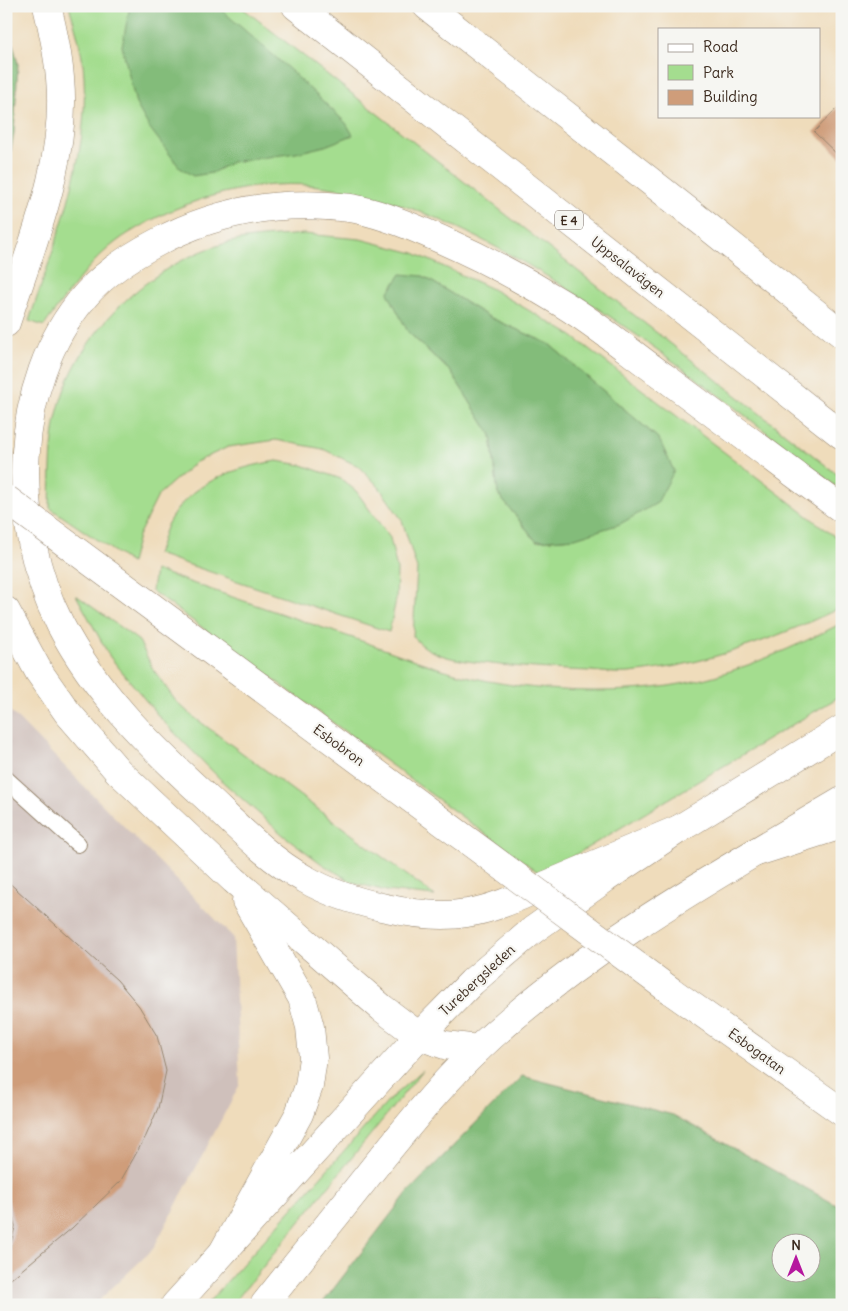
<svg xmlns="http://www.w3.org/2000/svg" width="848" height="1311" viewBox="0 0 848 1311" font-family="Delius,sans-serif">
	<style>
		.industrial { fill: #cfc0bb }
		.green { fill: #a4dd8f; stroke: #708456; fill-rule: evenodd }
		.forest { fill: #83bc7a; stroke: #5f734c; fill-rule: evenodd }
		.building { fill: #cf9d7a }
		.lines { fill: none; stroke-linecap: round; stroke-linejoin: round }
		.lane-casing { stroke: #95836c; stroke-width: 18 }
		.secondary-casing { stroke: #95836c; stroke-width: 29 }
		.highway-casing { stroke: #95836c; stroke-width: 29 }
		.lane { stroke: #fff; stroke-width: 16 }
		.secondary { stroke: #fff; stroke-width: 28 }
		.highway { stroke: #fff; stroke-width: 28 }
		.secondary-bridge-casing { stroke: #95836c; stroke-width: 29; stroke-linecap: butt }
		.secondary-bridge { stroke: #fff; stroke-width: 28 }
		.labels { text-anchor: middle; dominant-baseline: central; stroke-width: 4.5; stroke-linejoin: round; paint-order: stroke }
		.shield { fill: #f6f6f2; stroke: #73675e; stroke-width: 1 }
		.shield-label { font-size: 12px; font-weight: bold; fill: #3b2a1e }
		.street-label { font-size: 14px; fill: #3b2a1e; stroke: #f6f6f2 }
	</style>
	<rect width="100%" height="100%" fill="#f6f6f2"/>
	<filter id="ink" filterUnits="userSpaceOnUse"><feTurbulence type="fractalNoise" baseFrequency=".02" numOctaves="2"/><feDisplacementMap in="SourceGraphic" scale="10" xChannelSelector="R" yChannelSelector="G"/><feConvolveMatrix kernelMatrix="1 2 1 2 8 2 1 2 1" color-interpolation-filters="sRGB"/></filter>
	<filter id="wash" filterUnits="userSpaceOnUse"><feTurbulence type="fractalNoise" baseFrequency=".0096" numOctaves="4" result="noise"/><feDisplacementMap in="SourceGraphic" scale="20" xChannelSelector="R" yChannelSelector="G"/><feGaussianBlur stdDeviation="1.12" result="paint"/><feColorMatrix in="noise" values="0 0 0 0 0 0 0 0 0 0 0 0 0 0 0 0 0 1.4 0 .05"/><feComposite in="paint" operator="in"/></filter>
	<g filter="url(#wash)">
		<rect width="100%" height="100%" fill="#efdcbb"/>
		<!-- industrial -->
		<path class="industrial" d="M6 707 233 937 240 1084 153 1249 94 1305H6Z"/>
		<!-- green -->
		<g class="green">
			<path d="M69 6H240L842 478V491C744 415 647 336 540 272 474 233 405 198 327 187 259 177 187 197 129 233 93 255 68 293 44 326L29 321C55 243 89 161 84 77 83 53 76 29 69 6Z"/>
			<path d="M304 234 360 239 414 253 490 288 568 333 842 542V607C775 639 703 666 629 673 617 674 603 672 591 671 561 670 531 668 500 665 471 661 432 661 413 636L417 569 402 520 379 487 360 467 323 449 276 440 228 447 196 462 159 494 138 536 131 563 50 508C51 476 50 441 58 410 79 328 157 256 240 240 261 236 283 236 304 234ZM423 276 489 317 549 344 659 439 575 538 536 541 498 494 491 435 451 372 408 332Z"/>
			<path d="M277 461 302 465 341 479 356 491 390 538 397 570 396 600 389 632 157 554C161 545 163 534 167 525 190 482 233 468 277 461Z"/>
			<path d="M155 570C217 592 279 613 341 634 381 647 421 664 462 675 531 693 626 697 695 681 746 669 795 647 842 623V695L542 875 152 591Z"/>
			<path d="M76 595 139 641 153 669 175 700 191 715 435 896 386 891 352 882 322 864 282 834 223 782 161 719 110 657Z"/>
			<path d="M423 1070 232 1305H206L393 1096Z"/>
		</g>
		<!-- forest -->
		<g class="forest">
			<path d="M130 6H217L289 69 346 123 353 135 325 146 296 153 232 162 212 173 193 176 180 168 149 127 136 104 122 46Z"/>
			<path d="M6 16 18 64 14 133 6 176Z"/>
			<path d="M401 274 423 276 489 317 549 344 659 439 674 471 657 503 620 524 575 538 536 541 498 494 491 435 451 372 408 332 388 293Z"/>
			<path d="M522 1076 673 1115 842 1208V1305H321L408 1192ZM780 1244H810V1274H780Z"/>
		</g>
		<g id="blocks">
			<!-- building -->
			<g class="building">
				<path d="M842 103V159L814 132Z"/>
				<path d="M6 880 117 980 139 1006 157 1036 166 1071 158 1108 146 1136 120 1182 72 1228 6 1283V1265L15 1226 6 1192Z"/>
			</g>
		</g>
	</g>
	<g filter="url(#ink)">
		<use href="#blocks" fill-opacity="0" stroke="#95836c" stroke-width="1"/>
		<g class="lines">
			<defs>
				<path id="lane" d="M6 779 78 844"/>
				<g id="secondary">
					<path d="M671 991 842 1112"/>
					<path d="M175 1305 419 1036 472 982 533 930 606 878 679 829 842 729"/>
					<path d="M264 1305C301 1258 339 1212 376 1165 409 1125 441 1084 479 1048 585 948 717 875 842 801"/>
				</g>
				<g id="highway">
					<path d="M296 6 842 435"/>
					<path d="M427 6 706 225 842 334"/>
					<path d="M6 323C31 246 68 161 60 78 58 54 53 30 47 6"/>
					<path d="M6 611 39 672 67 712 118 771 234 880 382 1008 419 1036 445 1045 478 1049"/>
					<path d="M679 829C636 847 594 865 551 883 524 894 496 909 467 913 422 921 345 902 305 879 268 859 237 826 206 797 150 746 95 692 60 624 10 526 10 383 85 296 103 275 131 256 156 243 210 214 265 202 327 206 337 207 347 207 356 209 385 215 413 227 440 239 483 258 523 279 563 304 599 326 632 354 667 379 725 422 783 466 842 509"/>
					<path d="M754 853 842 825"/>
					<path d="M224 1250 299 1114 309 1086 313 1058 310 1027 302 998 246 901"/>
				</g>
			</defs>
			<!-- lane casing -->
			<use href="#lane" class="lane-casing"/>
			<!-- secondary casing -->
			<use href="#secondary" class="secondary-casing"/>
			<!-- highway casing -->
			<use href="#highway" class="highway-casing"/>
			<!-- lane -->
			<use href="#lane" class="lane"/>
			<!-- secondary -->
			<use href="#secondary" class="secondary"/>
			<!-- highway -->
			<use href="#highway" class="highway"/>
			<defs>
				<path id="secondary-bridge" d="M6 499 671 991"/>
			</defs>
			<!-- secondary-bridge casing -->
			<use href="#secondary-bridge" class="secondary-bridge-casing"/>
			<!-- secondary-bridge -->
			<use href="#secondary-bridge" class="secondary-bridge"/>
		</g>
	</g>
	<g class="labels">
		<!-- shield labels -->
		<rect class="shield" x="555" y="210.5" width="28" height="19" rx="4"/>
		<g class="shield-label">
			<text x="569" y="220">E 4</text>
		</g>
		<!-- street labels -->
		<g class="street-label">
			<text transform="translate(628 267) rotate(38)">Uppsalavägen</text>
			<text transform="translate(339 745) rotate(36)">Esbobron</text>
			<text transform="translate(477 980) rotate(-43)">Turebergsleden</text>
			<text transform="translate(757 1051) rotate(36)">Esbogatan</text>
		</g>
	</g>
	<!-- margin -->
	<rect width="848" height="1311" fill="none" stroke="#f6f6f2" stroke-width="25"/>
	<!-- legend -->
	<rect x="658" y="28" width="162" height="90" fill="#f6f6f2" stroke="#aba49d"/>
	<rect x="668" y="44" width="25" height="8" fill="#ffffff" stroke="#aba49d"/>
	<text x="703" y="52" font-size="15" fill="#3b2a1e">Road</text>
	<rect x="668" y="65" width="25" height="15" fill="#a4dd8f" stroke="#aba49d"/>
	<text x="703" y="78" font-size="15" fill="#3b2a1e">Park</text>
	<rect x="668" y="90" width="25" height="15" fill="#cf9d7a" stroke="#aba49d"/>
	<text x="703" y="102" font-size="15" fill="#3b2a1e">Building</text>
	<!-- north arrow -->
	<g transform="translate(796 1258)"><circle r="24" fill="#f6f6f2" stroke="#aba49d"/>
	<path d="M0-4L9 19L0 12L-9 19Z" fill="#b5179e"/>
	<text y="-8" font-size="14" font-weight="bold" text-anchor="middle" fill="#3b2a1e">N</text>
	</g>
</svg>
